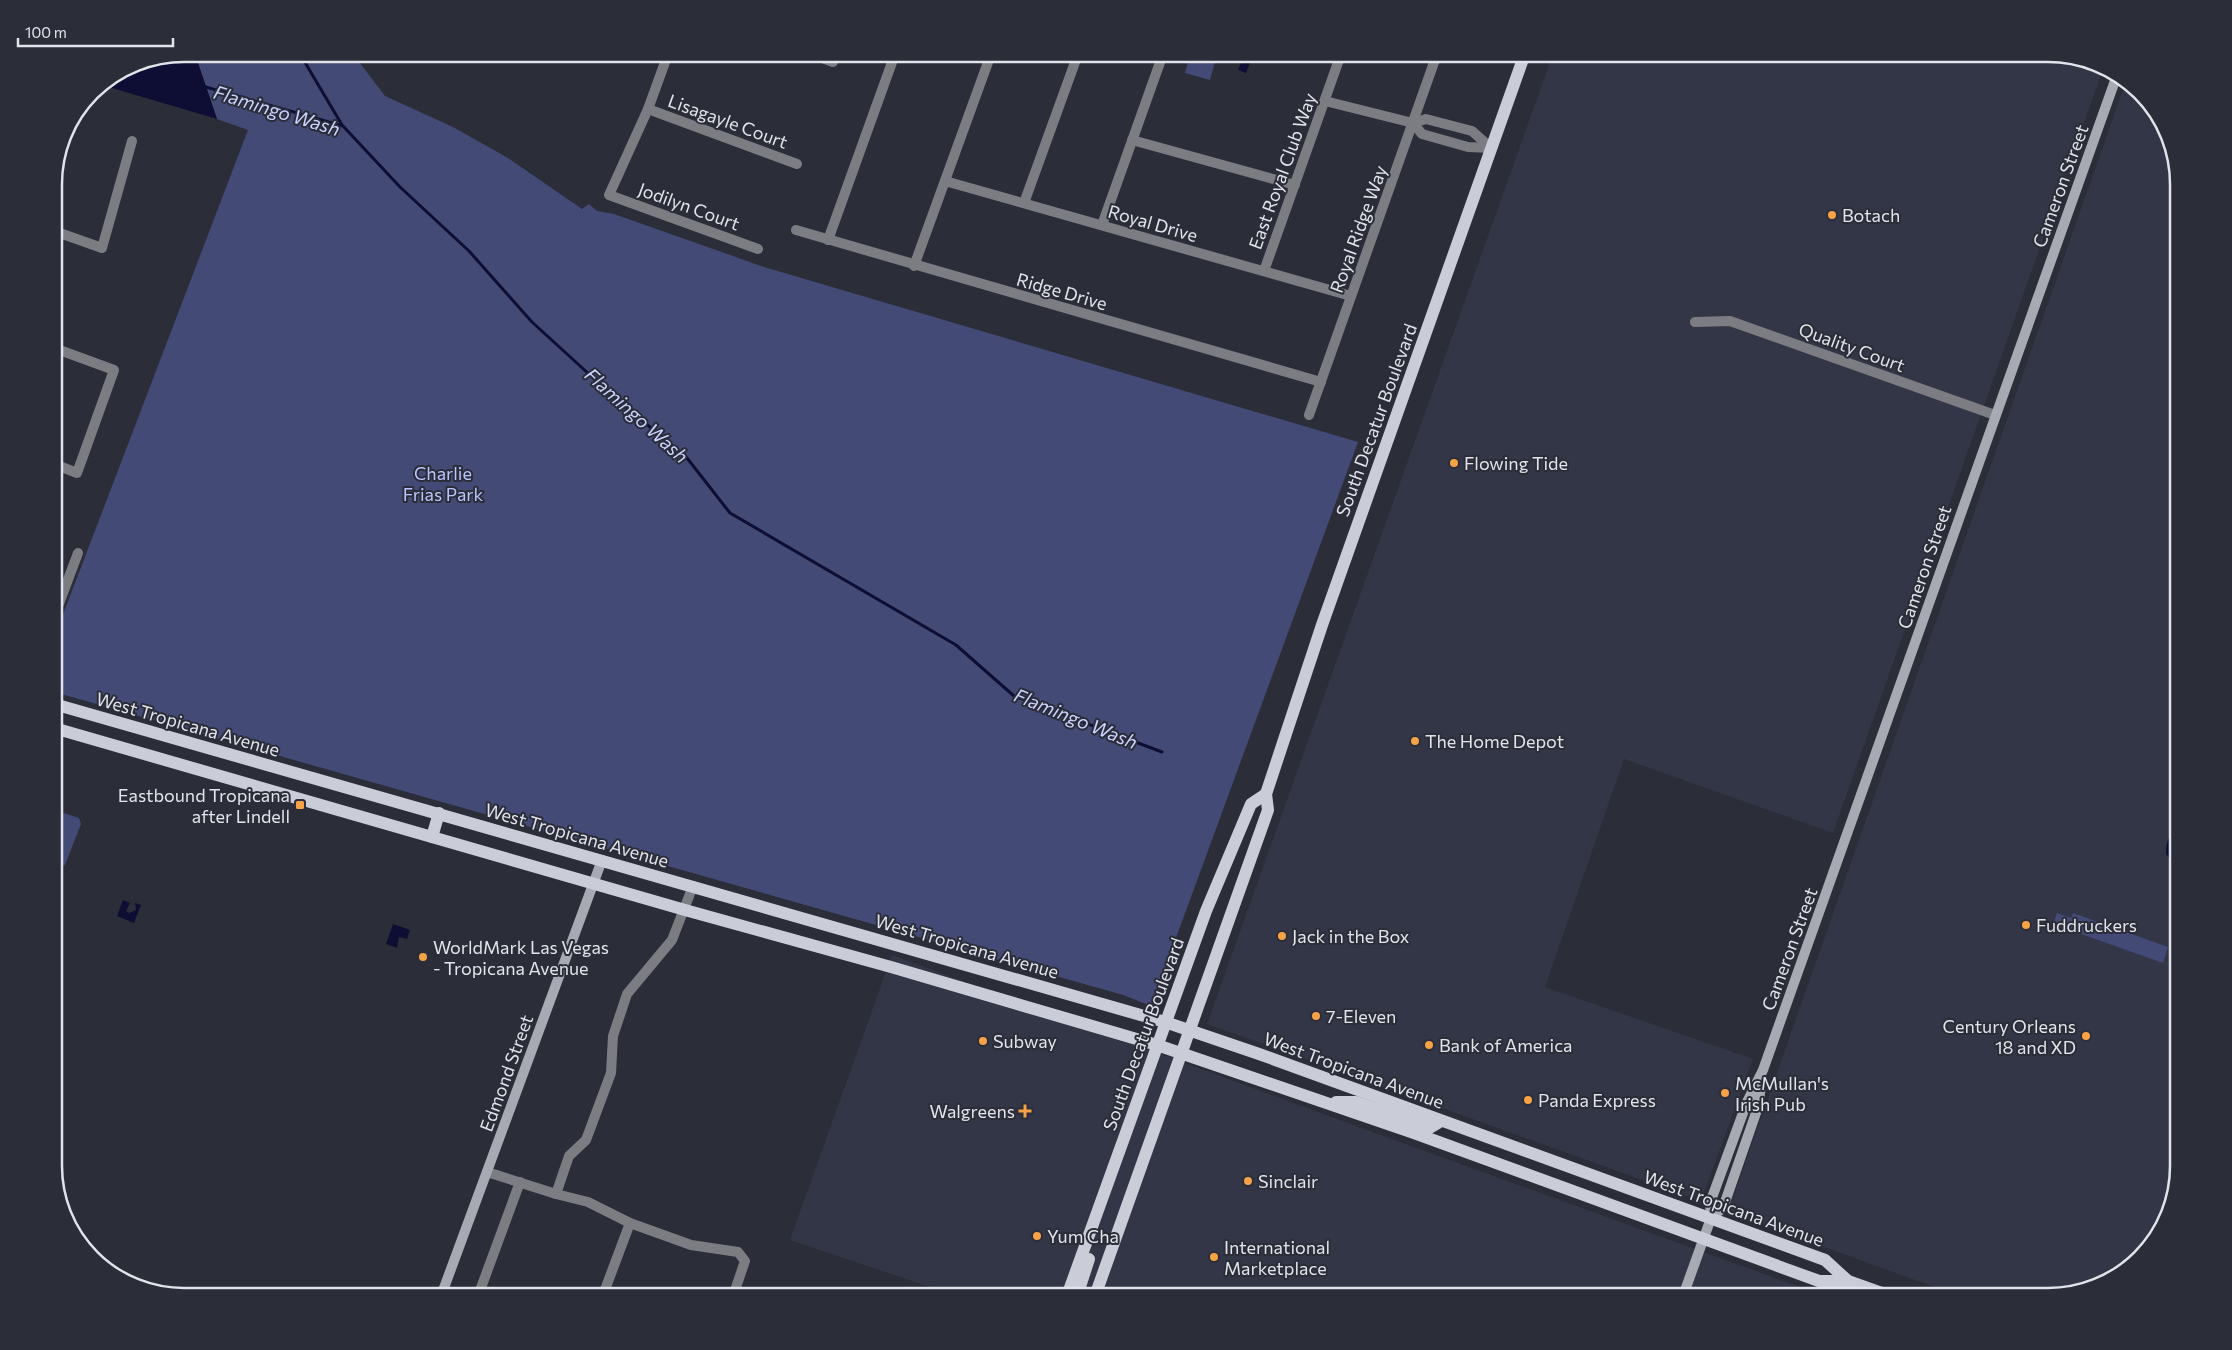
<svg xmlns="http://www.w3.org/2000/svg" width="2232" height="1350" viewBox="0 0 2232 1350" font-family="Commissioner,sans-serif">
	<style>
		.built { fill: #333646 }
		.green { fill: #444a76 }
		.water { fill: #0e0e35 }
		.lines { fill: none; stroke-linecap: round; stroke-linejoin: round }
		.stream { stroke: #0e0e35; stroke-width: 3 }
		.street { stroke: #7c7d83; stroke-width: 10 }
		.secondary { stroke: #a8aab3; stroke-width: 10 }
		.primary { stroke: #caccd8; stroke-width: 12 }
		.poi-dot { fill: #f6a247; stroke: #2b2d38; stroke-width: 2 }
		.labels { text-anchor: middle; dominant-baseline: central; stroke-width: 4; stroke-linejoin: round; paint-order: stroke }
		.street-label { font-size: 18px; fill: #e2e4eb; stroke: #2b2d38 }
		.poi-label { font-size: 18px; fill: #e2e4eb; stroke: #2b2d38; text-anchor: start }
		.park-label { font-size: 18px; fill: #bac4ff; stroke: #2b2d38 }
		.water-label { font-size: 19px; font-style: italic; fill: #cad2ff; stroke: #2b2d38 }
		.rim { fill: none; stroke: #e2e4eb; stroke-width: 2.5 }
	</style>
	<rect width="100%" height="100%" fill="#2b2d38"/>
	<!-- built -->
	<g class="built">
		<path d="M1553 54H2047L2103 69 1833 833 1624 759 1545 987 1753 1059 1701 1201 1207 1024Z"/>
		<path d="M2125 84 2161 119 2178 177V1165L2161 1231 2113 1279 2047 1296H1959L1728 1212Z"/>
		<path d="M892 955 1400 1142 1825 1296H957L790 1240Z"/>
	</g>
	<!-- green -->
	<g class="green">
		<path d="M195 54H353L385 96 453 127 508 158 582 209 589 204 597 211 614 214 764 267 1358 442 1151 1006 1123 995 54 692V638L248 130 217 119Z"/>
		<path d="M1190 54H1217L1210 80 1185 73Z"/>
		<path d="M64 813 79 818 81 824 65 865 60 867 54 865V828L58 816Z"/>
		<path d="M2057 913 2071 918 2073 913 2168 947 2163 963 2053 924Z"/>
	</g>
	<!-- water -->
	<g class="water">
		<path d="M185 54H195L217 119 102 85 135 64Z"/>
		<path d="M1230 54H1241L1252 58 1246 73 1238 70 1241 63 1228 58Z"/>
		<path d="M2178 829V864L2172 861 2166 854C2166 842 2168 835 2178 829Z"/>
		<path d="M123 900 130 903 126 911 129 913 136 910 135 903 141 905 134 923 117 916Z"/>
		<path d="M393 924 410 930 407 939 399 937 397 948 386 944Z"/>
	</g>
	<g class="lines">
		<!-- stream -->
		<g class="stream">
			<path d="M300 54 342 125"/>
			<path d="M202 86 343 126 400 187 469 251 532 322 614 397 687 458 730 513 956 645 1014 696 1162 752"/>
		</g>
		<!-- street -->
		<g class="street">
			<path d="M668 54 648 109 609 195 758 249"/>
			<path d="M812 54 833 62"/>
			<path d="M1325 101 1413 123"/>
			<path d="M648 109 797 164"/>
			<path d="M1413 123 1426 119 1472 131 1491 148"/>
			<path d="M1413 123 1422 134 1468 147 1491 148"/>
			<path d="M1132 140 1295 185"/>
			<path d="M945 181 1351 296"/>
			<path d="M1024 203 1078 54"/>
			<path d="M1102 225 1163 54"/>
			<path d="M796 230 1321 382"/>
			<path d="M54 231 102 248 132 141"/>
			<path d="M828 240 895 54"/>
			<path d="M914 266 991 54"/>
			<path d="M1264 271 1341 54"/>
			<path d="M1695 322 1730 321 1995 415"/>
			<path d="M54 348 114 370 77 473 54 464"/>
			<path d="M1309 415 1437 54"/>
			<path d="M54 617 78 553"/>
			<path d="M487 1172 556 1194 569 1156 586 1140 611 1073 613 1036 627 994 672 940 693 886"/>
			<path d="M556 1194 588 1202 630 1223 691 1245 738 1252 745 1261 733 1296"/>
			<path d="M478 1296 520 1182"/>
			<path d="M598 1296 603 1295 630 1223"/>
		</g>
		<!-- secondary -->
		<g class="secondary">
			<path d="M1711 1218 1723 1208 1758 1107 1762 1079"/>
			<path d="M441 1296 602 860"/>
			<path d="M1683 1296 1711 1218 1710 1203 1747 1102 1763 1070 2117 75"/>
		</g>
		<!-- primary -->
		<g class="primary">
			<path d="M54 704 1165 1022 1259 1054 1825 1260 1848 1281"/>
			<path d="M54 728 685 910 891 967 1157 1045 1414 1133 1819 1281H1848L1890 1296"/>
			<path d="M432 837 439 813"/>
			<path d="M1336 1102H1356L1425 1126 1431 1127 1441 1121"/>
			<path d="M1067 1296 1206 911 1251 804 1266 794"/>
			<path d="M1077 1296 1089 1259"/>
			<path d="M1095 1296 1268 810 1266 794 1322 625 1523 59 1530 54"/>
		</g>
	</g>
	<!-- markers -->
	<g class="poi-dot">
		<circle cx="1832" cy="215" r="5"/>
		<circle cx="1454" cy="463" r="5"/>
		<circle cx="1415" cy="741" r="5"/>
		<rect x="295" y="800" width="10" height="10" rx="2.5"/>
		<circle cx="2026" cy="925" r="5"/>
		<circle cx="1282" cy="936" r="5"/>
		<circle cx="423" cy="957" r="5"/>
		<circle cx="1316" cy="1016" r="5"/>
		<circle cx="2086" cy="1036" r="5"/>
		<circle cx="983" cy="1041" r="5"/>
		<circle cx="1429" cy="1045" r="5"/>
		<circle cx="1725" cy="1093" r="5"/>
		<circle cx="1528" cy="1100" r="5"/>
		<path d="M1022.5 1103.5h5v5h5v5h-5v5h-5v-5h-5v-5h5z"/>
		<circle cx="1248" cy="1181" r="5"/>
		<circle cx="1037" cy="1236" r="5"/>
		<circle cx="1214" cy="1257" r="5"/>
	</g>
	<g class="labels">
		<!-- street labels -->
		<g class="street-label">
			<text transform="translate(728 121) rotate(20)">Lisagayle Court</text>
			<text transform="translate(1282 171) rotate(-70)">East Royal Club Way</text>
			<text transform="translate(2060 186) rotate(-70)">Cameron Street</text>
			<text transform="translate(689 206) rotate(20)">Jodilyn Court</text>
			<text transform="translate(1153 223) rotate(16)">Royal Drive</text>
			<text transform="translate(1358 229) rotate(-70)">Royal Ridge Way</text>
			<text transform="translate(1062 291) rotate(16)">Ridge Drive</text>
			<text transform="translate(1852 347) rotate(20)">Quality Court</text>
			<text transform="translate(1376 420) rotate(-70)">South Decatur Boulevard</text>
			<text transform="translate(1924 567) rotate(-71)">Cameron Street</text>
			<text transform="translate(188 724) rotate(16)">West Tropicana Avenue</text>
			<text transform="translate(577 835) rotate(16)">West Tropicana Avenue</text>
			<text transform="translate(967 946) rotate(16)">West Tropicana Avenue</text>
			<text transform="translate(1789 949) rotate(-70)">Cameron Street</text>
			<text transform="translate(1143 1034) rotate(-70)">South Decatur Boulevard</text>
			<text transform="translate(1354 1070) rotate(20)">West Tropicana Avenue</text>
			<text transform="translate(506 1073) rotate(-70)">Edmond Street</text>
			<text transform="translate(1734 1208) rotate(20)">West Tropicana Avenue</text>
		</g>
		<!-- poi labels -->
		<g class="poi-label">
			<text x="1842" y="215">Botach</text>
			<text x="1464" y="463">Flowing Tide</text>
			<text x="1425" y="741">The Home Depot</text>
			<text x="290" y="795" text-anchor="end">Eastbound Tropicana<tspan x="290" dy="21">after Lindell</tspan></text>
			<text x="2036" y="925">Fuddruckers</text>
			<text x="1292" y="936">Jack in the Box</text>
			<text x="433" y="947">WorldMark Las Vegas<tspan x="433" dy="21">- Tropicana Avenue</tspan></text>
			<text x="1326" y="1016">7-Eleven</text>
			<text x="2076" y="1026" text-anchor="end">Century Orleans<tspan x="2076" dy="21">18 and XD</tspan></text>
			<text x="993" y="1041">Subway</text>
			<text x="1439" y="1045">Bank of America</text>
			<text x="1735" y="1083">McMullan's<tspan x="1735" dy="21">Irish Pub</tspan></text>
			<text x="1538" y="1100">Panda Express</text>
			<text x="1015" y="1111" text-anchor="end">Walgreens</text>
			<text x="1258" y="1181">Sinclair</text>
			<text x="1047" y="1236">Yum Cha</text>
			<text x="1224" y="1247">International<tspan x="1224" dy="21">Marketplace</tspan></text>
		</g>
		<!-- park labels -->
		<g class="park-label">
			<text x="443" y="473">Charlie<tspan x="443" dy="21">Frias Park</tspan></text>
		</g>
		<!-- water labels -->
		<g class="water-label">
			<text transform="translate(277 110) rotate(17)">Flamingo Wash</text>
			<text transform="translate(637 415) rotate(42)">Flamingo Wash</text>
			<text transform="translate(1076 718) rotate(22)">Flamingo Wash</text>
		</g>
	</g>
	<!-- crop -->
	<path d="M0 0H2232V1350H0ZM184 62H2048A122 122 0 0 1 2170 184V1166A122 122 0 0 1 2048 1288H184A122 122 0 0 1 62 1166V184A122 122 0 0 1 184 62Z" fill="#2b2d38" fill-rule="evenodd"/>
	<path class="rim" d="M184 62H2048A122 122 0 0 1 2170 184V1166A122 122 0 0 1 2048 1288H184A122 122 0 0 1 62 1166V184A122 122 0 0 1 184 62Z"/>
	<!-- scale -->
	<path d="M18 38v8h155v-8" fill="none" stroke="#e2e4eb" stroke-width="2.5"/>
	<text x="25" y="38" font-size="15" fill="#e2e4eb" stroke="#2b2d38" stroke-width="4" paint-order="stroke">100 m</text>
</svg>
